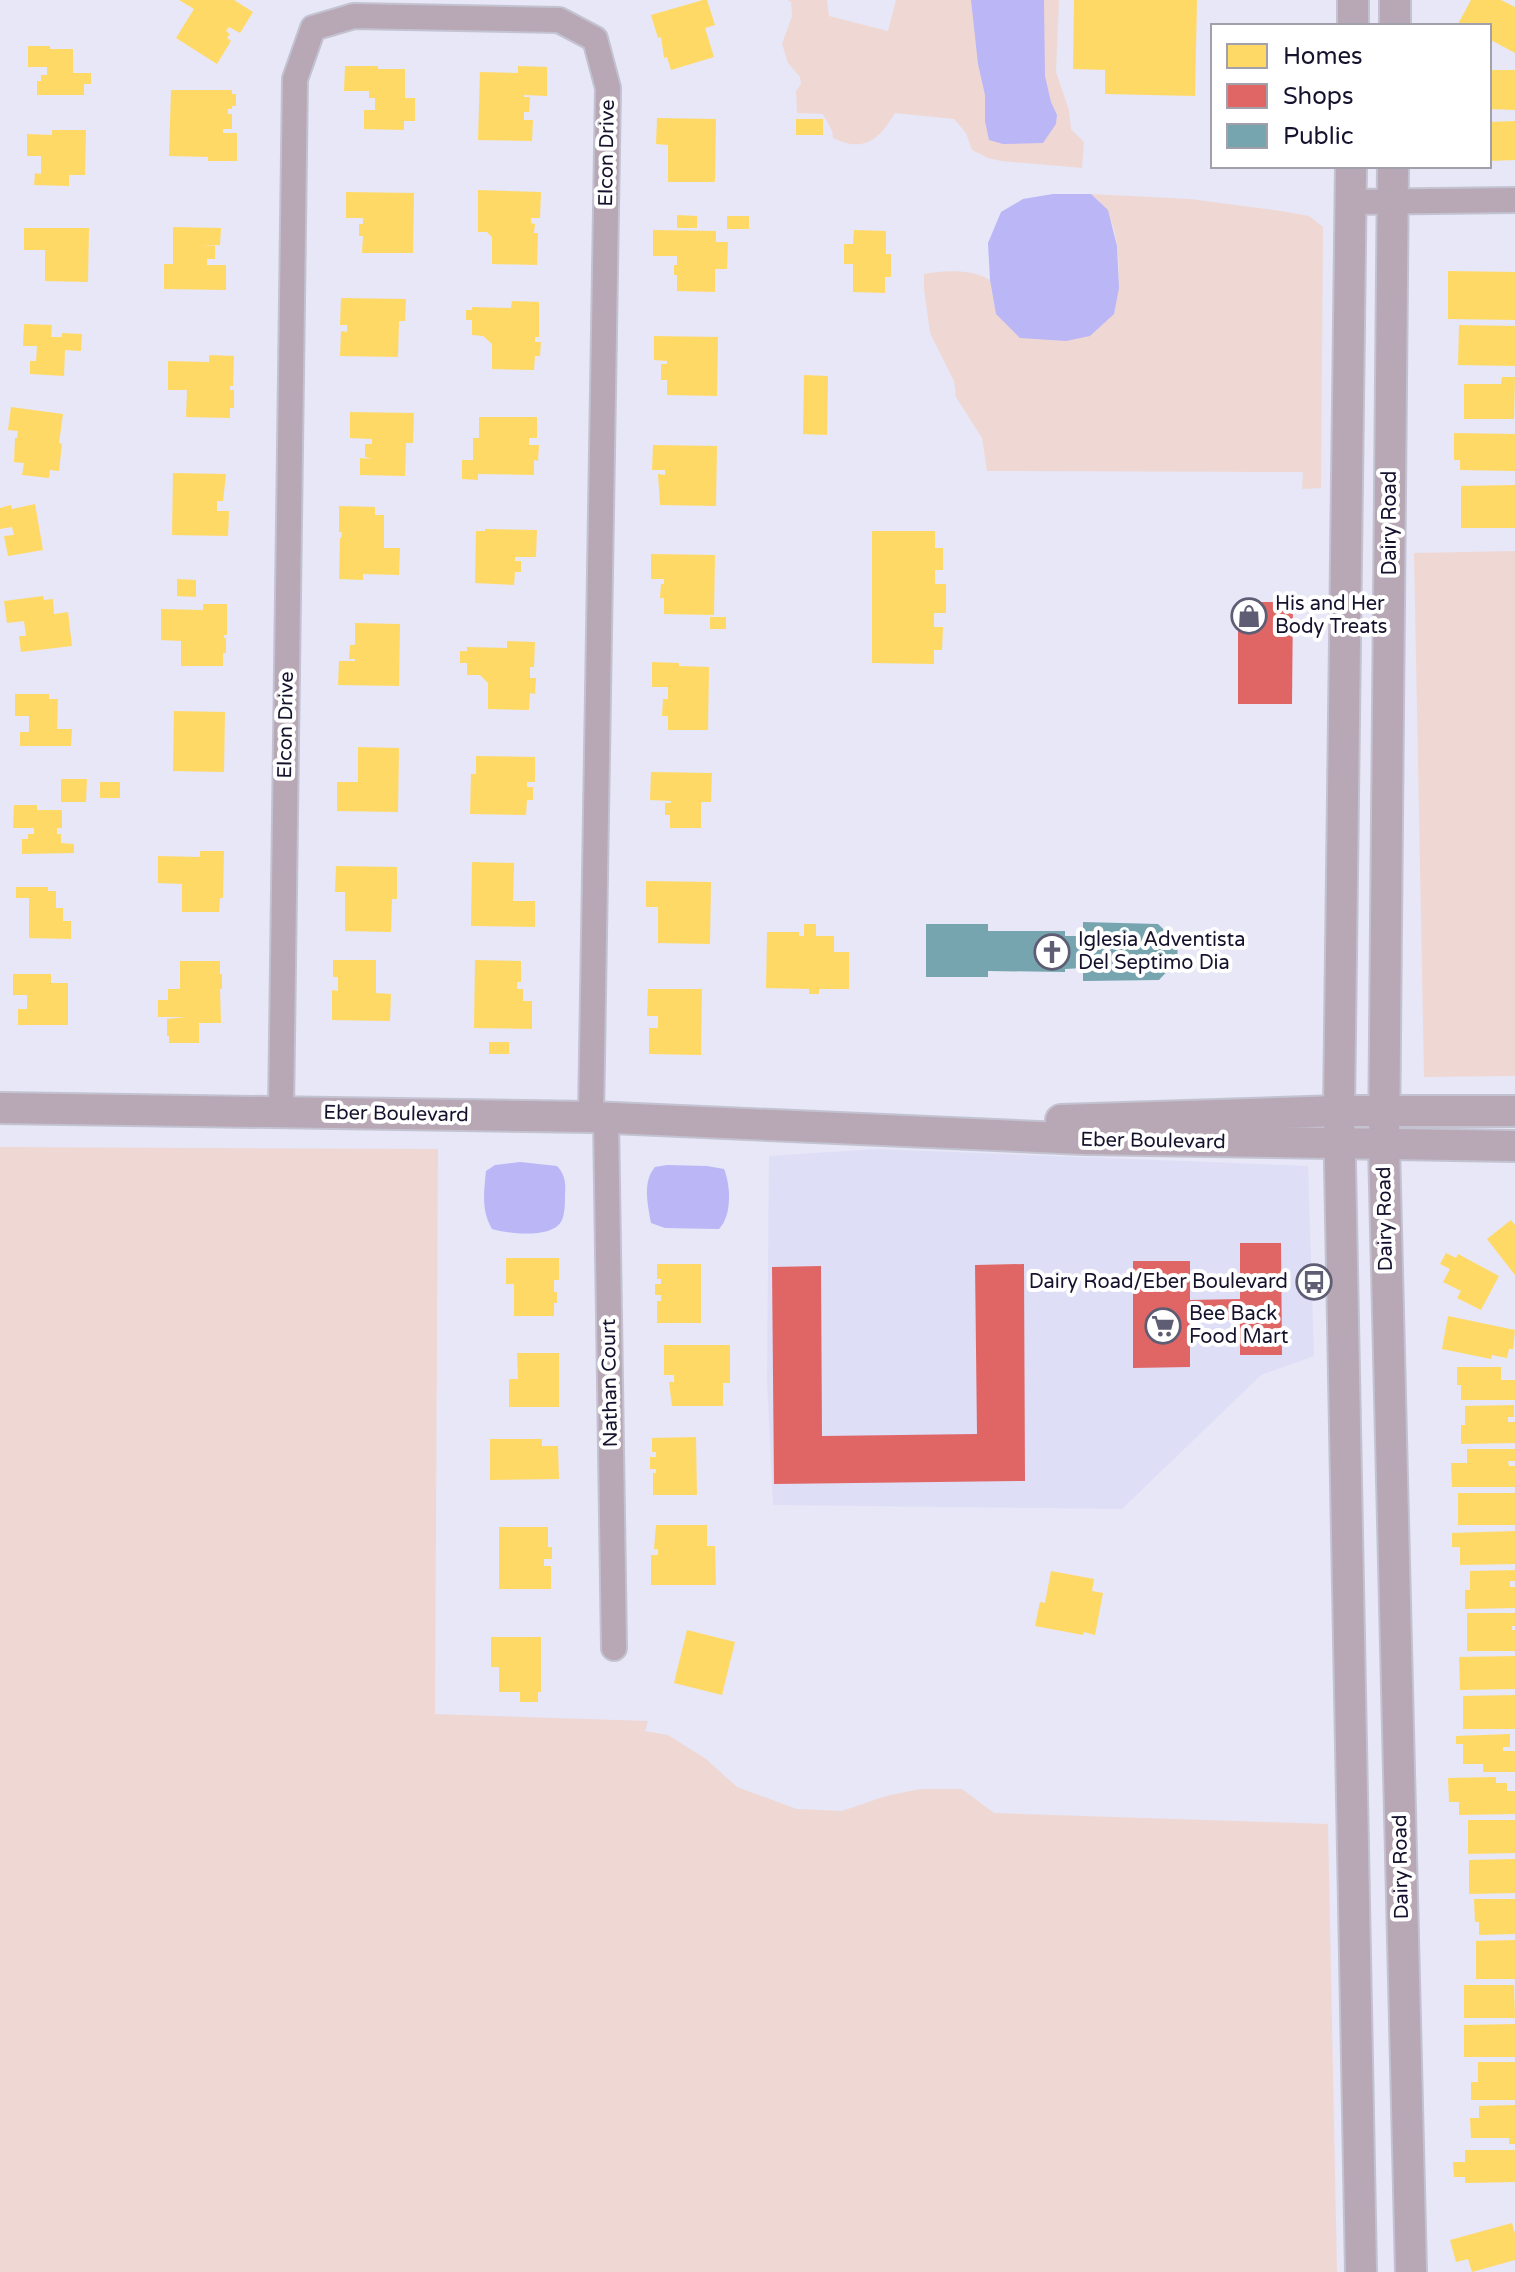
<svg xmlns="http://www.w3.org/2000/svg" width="1515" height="2272" viewBox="0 0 1515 2272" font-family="'Varela Round',sans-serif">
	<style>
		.built { fill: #dedef7 }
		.green { fill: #efd8d3 }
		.water { fill: #bbb6f6 }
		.homes { fill: #ffd966 }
		.shops { fill: #e06666 }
		.public { fill: #76a5af }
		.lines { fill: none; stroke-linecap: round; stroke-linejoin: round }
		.minor-casing { stroke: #c3c2d1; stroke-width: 28 }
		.tertiary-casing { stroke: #c3c2d1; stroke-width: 34 }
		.minor { stroke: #b8a7b5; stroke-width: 24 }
		.tertiary { stroke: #b8a7b5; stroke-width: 30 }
		.labels { text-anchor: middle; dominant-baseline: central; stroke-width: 8; stroke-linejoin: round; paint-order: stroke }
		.street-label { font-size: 20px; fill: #16122d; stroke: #fff }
		.poi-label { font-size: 20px; fill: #16122d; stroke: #fff; text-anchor: start }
	</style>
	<rect width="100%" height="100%" fill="#e7e7f7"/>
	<!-- built -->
	<path class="built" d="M878 1149 1308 1166 1314 1356 1261 1375 1122 1509 773 1505 767 1380 769 1156Z"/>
	<!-- green -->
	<g class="green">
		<path d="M787 0H827L829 16 888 31 896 0H1059L1056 72 1069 110 1071 129 1084 142 1082 168 1001 161 988 158 972 150 966 133 954 119 895 113C879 140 864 153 833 138L832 131 823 114 797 113 796 91 801 84 800 77 788 63 782 44 792 16 791 2Z"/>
		<path d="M1091 194 1190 199 1281 211 1309 216 1323 227 1321 488 1302 489 1303 472 987 471 982 438 956 397 954 381 930 333 924 289V274C944 270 973 269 990 280L996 314H1114C1120 282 1122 244 1108 213 1105 206 1097 200 1091 194Z"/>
		<path d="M1515 551V1076L1424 1077 1414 553Z"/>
		<path d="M0 1147 438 1149 435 1714 648 1721 645 1731 668 1735 706 1759 737 1787 797 1809 842 1811 886 1796 920 1789H962L994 1813 1328 1824 1337 2272H0Z"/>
	</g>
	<!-- water -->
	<g class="water">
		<path d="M971 0H1044L1045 76 1051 102 1057 115 1056 124 1043 143 1003 144 989 140 985 121V95L978 64Z"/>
		<path d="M1053 194H1091L1108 210 1117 246 1119 288 1114 314 1090 336 1066 341 1020 338 996 314 990 280 988 243 1001 212 1023 199Z"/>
		<path d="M520 1162 557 1166C565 1174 566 1184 565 1195 565 1202 565 1213 562 1220 554 1239 508 1234 492 1229 481 1210 484 1192 486 1171L495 1165Z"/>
		<path d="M667 1165 707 1166 724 1169C731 1186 732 1216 719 1229L665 1228 651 1223C648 1205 642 1182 655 1167Z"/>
	</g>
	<!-- homes -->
	<g class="homes">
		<path d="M179 0H234L253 12 240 33 229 27 226 31 230 34 227 38 231 41 217 64 176 38 194 9Z"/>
		<path d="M703 0H707L715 25 705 28 714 57 671 70 667 57 664 58 661 37 658 38 651 15Z"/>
		<path d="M1074 0H1197L1195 96 1105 94V70L1073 69Z"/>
		<path d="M1471 0H1501L1515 7V53L1489 39V26H1463L1458 24Z"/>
		<path d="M28 46H50V49H73V73H91V84H84V95H37V81H41V75H47V67H28Z"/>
		<path d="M345 66H378V69H405V98H415V121H404V130L364 129V110H375V98H369V91H344Z"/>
		<path d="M518 66 547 67V96L524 95V97H530L529 112H524V120H533L532 141 478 140 480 72 518 73Z"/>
		<path d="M1489 70H1515V110L1489 109Z"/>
		<path d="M171 90H232V94H236V106H232V109H228V114H232V129H223V133H237V161H208V157L169 156Z"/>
		<path d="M657 118 716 119 715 182H668V145L656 144Z"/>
		<rect x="796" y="119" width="27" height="16"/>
		<path d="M1515 121V160L1489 161V122Z"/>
		<path d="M52 130H86L85 175H69V186L34 185 35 173 41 174V156H27V134L52 135Z"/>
		<path d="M478 190 541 192 540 218H531V223L535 224 534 233H538L537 265 492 264V237L487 232H478Z"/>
		<path d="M346 192 414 193 413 253H362L363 236H359V224H363V218H346Z"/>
		<path d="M677 215 697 216V228H677Z"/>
		<rect x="727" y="216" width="22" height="13"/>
		<path d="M173 227 221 228 220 245 202 246H215V259H207V265H226V290L164 289V264H173Z"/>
		<path d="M24 228H89L88 282 45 281V250H24Z"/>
		<path d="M653 230 716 231V242H728L727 269H715V292L677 291V275H674V265H677V256H653Z"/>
		<path d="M854 230 886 231V254H891V277H885V293L853 292V264H844V244H853Z"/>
		<path d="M1448 271 1515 272V320L1448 319Z"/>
		<path d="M341 298 406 299 405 321H399L398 357 340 356 341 331 347 332V325H340Z"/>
		<path d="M512 301 539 302V337H535V342H541L540 356H535L534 370 492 369V344L483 336 472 335V320H466V310H472V307L511 308Z"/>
		<path d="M24 324 52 325 51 337H62V333L82 334 81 351 65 350 64 376 30 374V361H36L37 346H23Z"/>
		<path d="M1459 325 1515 326V366L1458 365Z"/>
		<path d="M654 336 718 337 717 396 667 395V380H661V364H667V361L654 360Z"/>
		<path d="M209 355 234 356 233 386H230V390H234V408H230V418L186 417 187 390H168V361L209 362Z"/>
		<path d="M804 375 828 376 827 435 803 434Z"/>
		<path d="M1502 377H1515L1514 419H1464V384H1501Z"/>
		<path d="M11 407 63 414 59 443 62 444 59 471 50 470 49 478 22 475 24 463 14 462 15 438H17L18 431 8 430Z"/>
		<path d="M350 412 414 413 413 443H406L405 476 360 475V458L372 459 365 457V444H372V439L350 438Z"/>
		<path d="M479 417H537V438H529V445H539L538 461 534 460V475L478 474V480L462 479V460H473V438H479Z"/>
		<path d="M1454 433 1515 434V471L1460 470V460H1454Z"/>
		<path d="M653 445 717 446 716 506 660 505 658 474 665 475V470H652Z"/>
		<path d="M173 473 226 474 223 501H217V511H229L228 536 172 535Z"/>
		<path d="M1515 485V528H1461V486Z"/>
		<path d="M35 504 43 550 8 556 4 536 14 535 12 527 0 529V508L11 505 12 509Z"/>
		<path d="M339 506 375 507V515H384V548H400L399 575 363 574V580L339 579 340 538H341L342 532H339Z"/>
		<path d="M485 529 537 530 536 557H515V561H521V572H515L514 585 475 583 476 531H485Z"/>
		<path d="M872 531H935V548H943V570H935V584H946V613H934V627H943L942 650H934V664L872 663Z"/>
		<path d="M651 554 715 555 714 615 664 614V598H660L661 584H664V579H651Z"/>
		<path d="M177 579 196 580V597L177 596Z"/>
		<path d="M43 596 44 600 53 599 54 614 68 612 72 646 21 652 19 636H26L24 621 7 623 4 601Z"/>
		<path d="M203 604H227V635H224V638H226V653H223V666H181V641L161 640V609L203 610Z"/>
		<rect x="710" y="617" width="16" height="12"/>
		<path d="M355 623 400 624 399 686 338 685 339 661H355V659H349L350 645H355Z"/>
		<path d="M507 641 535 642 534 667H530V678H536L535 694 530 693 529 710 488 709V683L480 675H467V663H460V651H467V647L507 648Z"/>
		<path d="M652 662 679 663V666L709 667 708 730H668V716H662L663 699H668V687H652Z"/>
		<path d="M15 694H49V699H58L57 729H72L71 746H20V732H29V716H15Z"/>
		<path d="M174 711 225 712 224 772 173 771Z"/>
		<path d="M358 747 399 748 398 812 337 811V782H358Z"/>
		<path d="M476 756 535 757V782H527V787H533V800H527L526 815 470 814 471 774H476Z"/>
		<path d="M651 772 712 773 711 802H701V828H670V815H665V803H671V801L650 800Z"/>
		<path d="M61 779H87L86 802H61Z"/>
		<rect x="100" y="782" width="20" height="16"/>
		<path d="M14 805H37V810H62V828H57V834H61V843L74 844V853L22 854V839H28V834H34V828H13Z"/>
		<path d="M200 851H224L223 898H220L219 912H182V884L158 883V856L200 857Z"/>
		<path d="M472 862 514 863 513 901H535V927L471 926Z"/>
		<path d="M336 866 397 867V899H392L391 932 345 931V892H335Z"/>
		<path d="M646 881 711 882 710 944 658 943V907H646Z"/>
		<path d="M16 887H48V891H56V908H63V921H71V939L29 938V898H16Z"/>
		<path d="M804 924H816V936H834V952H849V989H819V994H809V989L766 988 767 932H799V936H804Z"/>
		<path d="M333 960H376V993L391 994 390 1021 332 1020V990L338 991V977H333Z"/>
		<path d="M475 960 521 961V982H517V989H523V1001H532V1029L474 1028Z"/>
		<path d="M180 961H220V974H222V989H220L221 1023H199V1043H169V1036H167V1019L186 1017H158V1000H168V989H180Z"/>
		<path d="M13 974H51V983H68V1025H18V1009H27V995H13Z"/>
		<path d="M648 989H702L701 1055 649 1054V1028H658V1016H647Z"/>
		<rect x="489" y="1042" width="20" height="12"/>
		<path d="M1511 1220 1515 1225V1275L1487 1239Z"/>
		<path d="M1446 1253 1456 1258 1458 1254 1499 1276 1481 1310 1457 1298 1461 1291 1443 1282 1450 1269 1440 1264Z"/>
		<path d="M506 1258H559V1280H554V1292H557V1303H554V1316H514V1284H506Z"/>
		<path d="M657 1264H701V1323H657V1301H661V1295H655V1284H661V1279H657Z"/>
		<path d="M1448 1316 1515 1330 1513 1349H1509L1507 1358 1492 1355 1491 1359 1442 1349Z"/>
		<path d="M664 1345H730V1383H723V1406H672L669 1382H674V1375H664Z"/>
		<path d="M517 1353H559V1407H509V1379H518Z"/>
		<path d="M1457 1367H1501V1380H1515V1400H1461V1385H1457Z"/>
		<path d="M1514 1405V1417H1508V1422H1515V1443L1461 1444V1425H1465V1406Z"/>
		<path d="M696 1437 697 1495H653V1473H656V1469H650V1457H656V1452H652V1438Z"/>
		<path d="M490 1439H542V1446H558L559 1479 490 1480Z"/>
		<path d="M1467 1449H1515V1461H1508L1509 1466H1515V1487H1452L1451 1463H1467Z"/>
		<rect x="1458" y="1493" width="57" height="32"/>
		<path d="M656 1525H707V1546H715L716 1585H651V1555H658V1549H654Z"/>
		<path d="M499 1527H548V1547H552V1559H544V1566H551V1589H499Z"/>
		<path d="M1515 1531V1564L1460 1565V1547H1452V1533Z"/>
		<path d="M1515 1570V1581H1510V1587H1515V1608L1465 1609V1590H1470V1571Z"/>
		<path d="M1051 1571 1094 1579 1092 1591 1103 1593 1095 1635 1084 1632 1083 1635 1035 1626 1040 1602 1045 1603Z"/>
		<path d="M1467 1613H1515V1626H1512V1630H1515V1651H1467Z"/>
		<path d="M687 1630 735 1642 722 1695 674 1683Z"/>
		<path d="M491 1637H541V1692H538V1702H520V1692H499V1667H491Z"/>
		<path d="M1515 1656V1689L1460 1690 1459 1657Z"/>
		<path d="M1515 1695V1729H1463V1696Z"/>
		<path d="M1510 1734V1747H1503V1751H1515V1772H1483V1764H1463V1744H1456V1736Z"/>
		<path d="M1496 1777V1783H1507V1791H1515V1814L1459 1815V1802H1449L1448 1778Z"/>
		<path d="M1468 1820H1515V1853L1468 1854Z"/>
		<path d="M1515 1859V1893L1469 1894V1860Z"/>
		<path d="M1474 1899H1515V1934L1479 1935V1922H1475Z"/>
		<path d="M1515 1940V1979H1476V1941Z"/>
		<path d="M1464 1985H1514L1515 2018H1464Z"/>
		<path d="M1515 2024V2057H1464V2025Z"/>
		<path d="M1478 2062H1515V2100H1471V2082H1478Z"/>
		<path d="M1515 2105V2144H1509V2138H1471L1470 2118H1479V2106Z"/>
		<path d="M1465 2150H1515V2182L1465 2183V2177H1454L1453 2162H1465Z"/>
		<path d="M1512 2223 1515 2234V2260L1472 2272 1468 2259 1456 2262 1450 2240Z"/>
	</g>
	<!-- shops -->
	<g class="shops">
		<path d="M1238 602H1293L1292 704H1238Z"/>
		<path d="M1240 1243H1281L1282 1355H1240V1320H1190V1367L1133 1368V1261H1190V1300L1240 1299Z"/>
		<path d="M1024 1264 1025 1481 774 1484 772 1267 821 1266 822 1436 977 1434 975 1265Z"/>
	</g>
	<!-- public -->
	<path class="public" d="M1083 922 1158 924 1178 943 1177 961 1159 980 1083 981V968L1065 969V972L988 971V977H926V924H988V931H1065V936H1083Z"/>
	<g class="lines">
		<defs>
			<g id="minor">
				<path d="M1351 202 1515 200"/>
				<path d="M281 1112 295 79 313 28 354 16 559 20 595 39 608 88 591 1117"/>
				<path d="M606 1118 614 1648"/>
			</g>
			<g id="tertiary">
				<path d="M1353 26V0"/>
				<path d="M1395 26V0"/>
				<path d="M1351 166 1339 1111 1361 2272"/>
				<path d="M1393 166 1384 1145 1411 2272"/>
				<path d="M0 1108 591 1117 1085 1139 1515 1146"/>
				<path d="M1061 1120 1339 1111H1515"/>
			</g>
		</defs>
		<!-- minor casing -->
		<use href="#minor" class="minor-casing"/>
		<!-- tertiary casing -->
		<use href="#tertiary" class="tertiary-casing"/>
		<!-- minor -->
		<use href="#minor" class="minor"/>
		<!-- tertiary -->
		<use href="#tertiary" class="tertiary"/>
	</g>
	<!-- icons -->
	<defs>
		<symbol id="shop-ring" viewBox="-11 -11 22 22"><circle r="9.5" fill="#fff" stroke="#5f5d74" stroke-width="1.5"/><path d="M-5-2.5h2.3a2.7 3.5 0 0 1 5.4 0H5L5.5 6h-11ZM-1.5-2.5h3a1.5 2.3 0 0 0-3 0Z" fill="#5f5d74"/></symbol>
		<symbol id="church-ring" viewBox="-11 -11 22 22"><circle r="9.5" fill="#fff" stroke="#5f5d74" stroke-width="1.5"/><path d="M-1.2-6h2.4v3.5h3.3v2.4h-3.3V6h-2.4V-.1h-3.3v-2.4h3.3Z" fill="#5f5d74"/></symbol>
		<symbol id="bus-ring" viewBox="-11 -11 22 22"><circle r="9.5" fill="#fff" stroke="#5f5d74" stroke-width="1.5"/><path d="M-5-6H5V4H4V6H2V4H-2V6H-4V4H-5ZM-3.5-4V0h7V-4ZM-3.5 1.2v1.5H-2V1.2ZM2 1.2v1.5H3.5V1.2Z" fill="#5f5d74"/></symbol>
		<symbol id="supermarket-ring" viewBox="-11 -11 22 22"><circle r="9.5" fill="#fff" stroke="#5f5d74" stroke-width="1.5"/><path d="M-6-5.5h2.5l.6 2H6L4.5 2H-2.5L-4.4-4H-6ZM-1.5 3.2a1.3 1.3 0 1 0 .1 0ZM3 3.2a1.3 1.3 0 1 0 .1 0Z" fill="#5f5d74"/></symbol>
	</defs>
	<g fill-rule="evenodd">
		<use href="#shop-ring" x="1229" y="596" width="40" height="40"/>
		<use href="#church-ring" x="1032" y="932" width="40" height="40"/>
		<use href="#bus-ring" x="1294" y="1262" width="40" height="40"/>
		<use href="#supermarket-ring" x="1143" y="1306" width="40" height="40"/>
	</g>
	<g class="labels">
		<!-- street labels -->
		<g class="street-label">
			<text transform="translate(607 153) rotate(-89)">Elcon Drive</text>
			<text transform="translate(1390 523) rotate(-90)">Dairy Road</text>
			<text transform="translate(286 725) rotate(-89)">Elcon Drive</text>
			<text transform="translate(396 1114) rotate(1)">Eber Boulevard</text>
			<text transform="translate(1153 1141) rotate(1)">Eber Boulevard</text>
			<text transform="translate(1385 1219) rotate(-91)">Dairy Road</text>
			<text transform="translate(610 1383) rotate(-91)">Nathan Court</text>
			<text transform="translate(1401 1867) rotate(-91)">Dairy Road</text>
		</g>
		<!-- poi labels -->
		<g class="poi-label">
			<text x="1275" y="604">His and Her<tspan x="1275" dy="23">Body Treats</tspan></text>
			<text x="1078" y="940">Iglesia Adventista<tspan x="1078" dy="23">Del Septimo Dia</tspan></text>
			<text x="1288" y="1282" text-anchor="end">Dairy Road/Eber Boulevard</text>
			<text x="1189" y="1314">Bee Back<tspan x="1189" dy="23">Food Mart</tspan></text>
		</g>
	</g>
	<!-- legend -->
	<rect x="1211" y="24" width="280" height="144" fill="#ffffff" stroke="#a2a0ab" stroke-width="2"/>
	<rect x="1227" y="44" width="40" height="24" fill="#ffd966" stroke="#a2a0ab" stroke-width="2"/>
	<text x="1283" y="64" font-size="24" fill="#16122d">Homes</text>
	<rect x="1227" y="84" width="40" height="24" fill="#e06666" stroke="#a2a0ab" stroke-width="2"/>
	<text x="1283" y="104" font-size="24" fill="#16122d">Shops</text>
	<rect x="1227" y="124" width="40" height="24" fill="#76a5af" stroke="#a2a0ab" stroke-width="2"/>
	<text x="1283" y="144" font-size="24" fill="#16122d">Public</text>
</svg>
